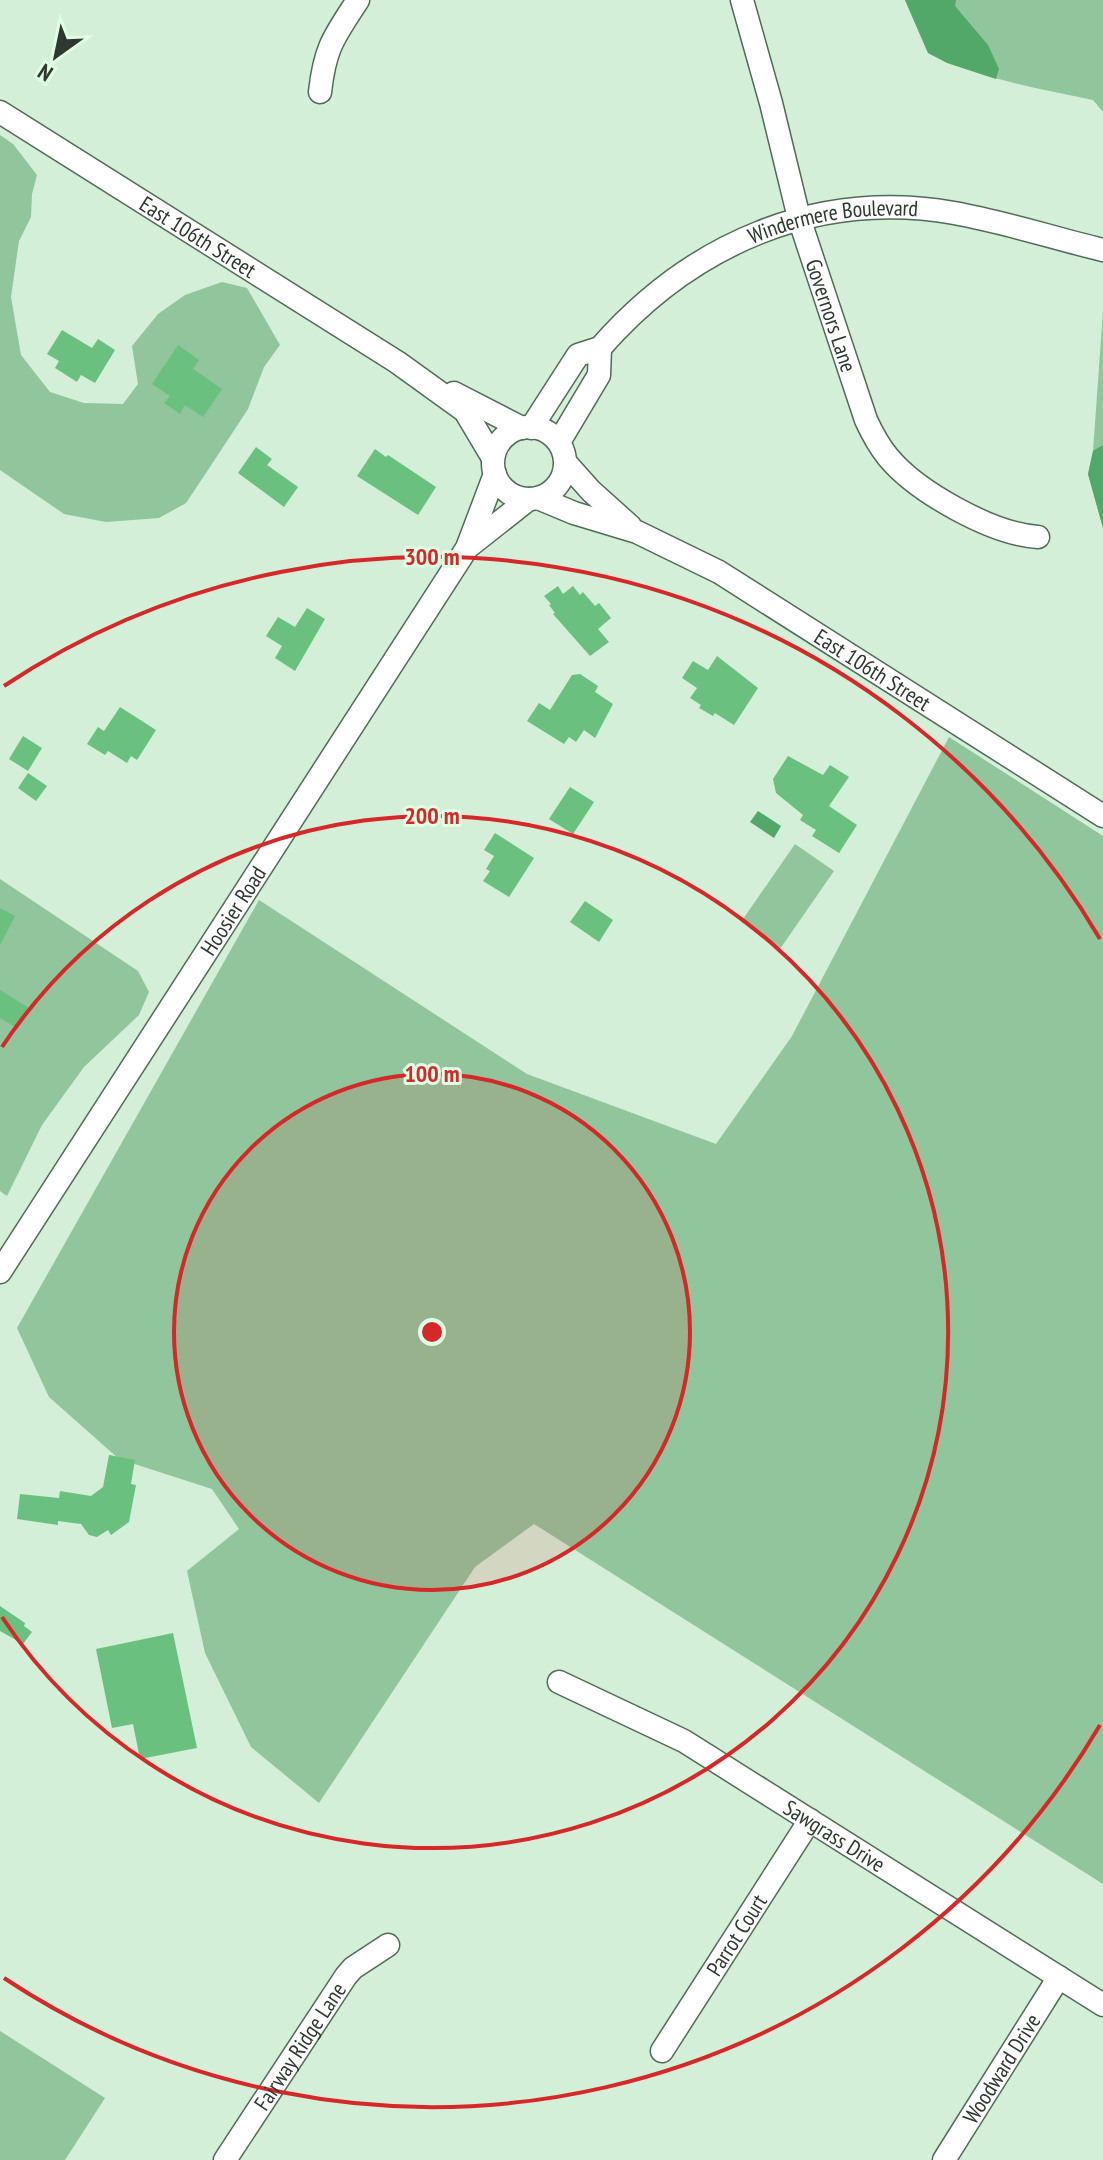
<svg xmlns="http://www.w3.org/2000/svg" width="1103" height="2160" viewBox="0 0 1103 2160" font-family="'PT Sans Narrow',sans-serif">
	<style>
		.green { fill: #91c59c }
		.water { fill: #51a869 }
		.building { fill: #6ac17f }
		.lines { fill: none; stroke-linecap: round; stroke-linejoin: round }
		.minor-casing { stroke: #526b57; stroke-width: 25 }
		.minor { stroke: #fff; stroke-width: 22 }
		.ring { fill: none; stroke: #d62828; stroke-width: 4 }
		.labels { text-anchor: middle; dominant-baseline: central; stroke-width: 6; stroke-linejoin: round; paint-order: stroke }
		.street-label { font-size: 22px; fill: #2d382f; stroke: #e0fde5 }
		.centre { fill: #d62828; stroke: #e0fde5; stroke-width: 4 }
		.ring-label { font-size: 24px; text-anchor: middle; font-weight: bold; fill: #d62828; stroke: #e0fde5; stroke-width: 6; stroke-linejoin: round; paint-order: stroke }
	</style>
	<rect width="100%" height="100%" fill="#d3efd7"/>
	<!-- green -->
	<g class="green">
		<path d="M905 0H1103V112L1093 100C1037 88 980 79 928 53Z"/>
		<path d="M0 135 13 144 37 175 32 194 31 217 19 241 11 297 21 355 50 392 84 403 123 404 138 384 132 346 158 314 185 295 222 282 247 288 280 345 264 367 248 409 208 470 186 503 159 518 106 522 64 514 0 470Z"/>
		<path d="M1103 311V528L1088 474 1093 451Z"/>
		<path d="M949 737 1103 836V1884L534 1524 475 1567 319 1803 251 1747 205 1653 187 1571 239 1529 212 1489 119 1459 49 1397 17 1328 259 900 527 1074 716 1144 792 1036Z"/>
		<path d="M795 844 834 871 780 949 741 922Z"/>
		<path d="M0 879 138 971 149 992 139 1015 84 1067 42 1125 7 1196 0 1191Z"/>
		<path d="M0 2031 105 2098 65 2160H0Z"/>
	</g>
	<!-- water -->
	<g class="water">
		<path d="M905 0H956L955 6 988 45 999 69 996 79 947 63 928 53Z"/>
		<path d="M1103 445V528L1088 474 1093 451Z"/>
		<path d="M758 811 781 826 774 838 750 822Z"/>
	</g>
	<!-- building -->
	<g class="building">
		<path d="M62 330 92 348 98 339 115 350 95 383 81 375 77 382 55 368 59 361 47 354Z"/>
		<path d="M178 345 199 360 193 369 222 389 203 417 185 405 180 414 164 403 170 396 152 384Z"/>
		<path d="M256 447 272 459 267 465 298 487 284 507 238 473Z"/>
		<path d="M375 449 386 457 388 455 436 487 418 515 357 476Z"/>
		<path d="M558 586 563 594 573 586 580 595 583 592 595 606 599 603 611 618 598 629 609 642 590 656 553 614 555 613 549 605 551 604 544 596Z"/>
		<path d="M307 608 325 619 295 671 275 658 282 646 266 636 278 617 295 627Z"/>
		<path d="M717 656 758 688 734 725 715 713 713 716 699 708 701 705 690 698 697 688 682 678 693 661 708 670Z"/>
		<path d="M580 674 598 686 595 692 613 704 595 738 584 730 576 742 569 737 564 744 527 721 539 703 550 710 572 675Z"/>
		<path d="M120 707 156 730 137 760 131 756 127 763 108 751 105 755 87 744 98 727 104 731Z"/>
		<path d="M23 736 42 748 28 771 9 759Z"/>
		<path d="M788 756 823 775 830 765 849 777 829 806 857 825 839 853 812 836 816 830 800 820 803 815 776 793 773 779Z"/>
		<path d="M28 773 47 786 36 801 18 788Z"/>
		<path d="M570 787 594 802 573 834 549 819Z"/>
		<path d="M495 833 534 858 509 897 483 881 490 871 486 869 494 856 484 850Z"/>
		<path d="M585 901 613 920 599 942 570 922Z"/>
		<path d="M0 908 15 916 0 945Z"/>
		<path d="M0 990 29 1008 17 1028 0 1018Z"/>
		<path d="M109 1455 135 1460 131 1484 136 1485 129 1522 111 1535 108 1530 97 1537 89 1535 81 1524 58 1521V1525L17 1519 20 1494 59 1498 60 1491 91 1496 103 1487Z"/>
		<path d="M0 1606 25 1623 24 1626 32 1632 23 1644 0 1631Z"/>
		<path d="M173 1633 197 1748 140 1759 133 1724 112 1728 96 1649Z"/>
	</g>
	<g class="lines">
		<defs>
			<g id="minor">
				<path id="s1" d="M742 0 771 103 799 218 866 420C872 433 879 446 888 457 917 492 992 534 1038 537"/>
				<path d="M320 92C325 47 334 37 358 0"/>
				<path id="s2" d="M0 112 397 362 465 411 493 458"/>
				<path id="s3" d="M600 348C691 244 816 189 954 213 1005 222 1053 238 1103 250"/>
				<path d="M454 393 522 428"/>
				<circle cx="529" cy="463" r="36"/>
				<path d="M531 428 578 355 600 348 599 375 559 442"/>
				<path d="M566 463 591 491 630 526"/>
				<path id="s4" d="M538 498 574 513 637 532 719 572 1103 816"/>
				<path d="M468 547 529 499"/>
				<path id="s5" d="M0 1272 467 548 495 474"/>
				<path id="s6" d="M559 1682 684 1741 1103 2005"/>
				<path id="s7" d="M662 2051 810 1820"/>
				<path id="s8" d="M225 2160 346 1976 353 1968 388 1945"/>
				<path id="s9" d="M944 2160 1059 1977"/>
			</g>
		</defs>
		<!-- minor casing -->
		<use href="#minor" class="minor-casing"/>
		<!-- minor -->
		<use href="#minor" class="minor"/>
	</g>
	<!-- distance rings -->
	<circle cx="432" cy="1332" r="258" fill="#d62828" fill-opacity=".12"/>
	<g class="ring">
		<circle cx="432" cy="1332" r="258"/>
		<path d="M2 1047A516 516 0 1 1 2 1617"/>
		<path d="M1100 1725A775 775 0 0 1 4 1978M4 686A775 775 0 0 1 1100 939"/>
	</g>
	<g class="labels">
		<!-- street labels -->
		<g class="street-label">
			<text stroke="none"><textPath href="#s3" startOffset="274">Windermere Boulevard</textPath></text>
			<text stroke="none"><textPath href="#s2" startOffset="234">East 106th Street</textPath></text>
			<text stroke="none"><textPath href="#s1" startOffset="328">Governors Lane</textPath></text>
			<text stroke="none"><textPath href="#s4" startOffset="378">East 106th Street</textPath></text>
			<text stroke="none"><textPath href="#s5" startOffset="430">Hoosier Road</textPath></text>
			<text stroke="none"><textPath href="#s6" startOffset="316">Sawgrass Drive</textPath></text>
			<text stroke="none"><textPath href="#s7" startOffset="138">Parrot Court</textPath></text>
			<text stroke="none"><textPath href="#s8" startOffset="136">Fairway Ridge Lane</textPath></text>
			<text stroke="none"><textPath href="#s9" startOffset="108">Woodward Drive</textPath></text>
		</g>
	</g>
	<circle cx="432" cy="1332" r="12" class="centre"/>
	<g class="ring-label">
		<text x="432" y="565">300 m</text>
		<text x="432" y="824">200 m</text>
		<text x="432" y="1082">100 m</text>
	</g>
	<!-- north arrow -->
	<g transform="translate(56 56) rotate(213)" stroke="#e0fde5" stroke-width="6" paint-order="stroke">
	<path d="M0-6L14 30L0 20L-14 30Z" fill="#2d382f"/>
	<text y="-12" font-size="22" font-weight="bold" text-anchor="middle" fill="#2d382f">N</text>
	</g>
</svg>
